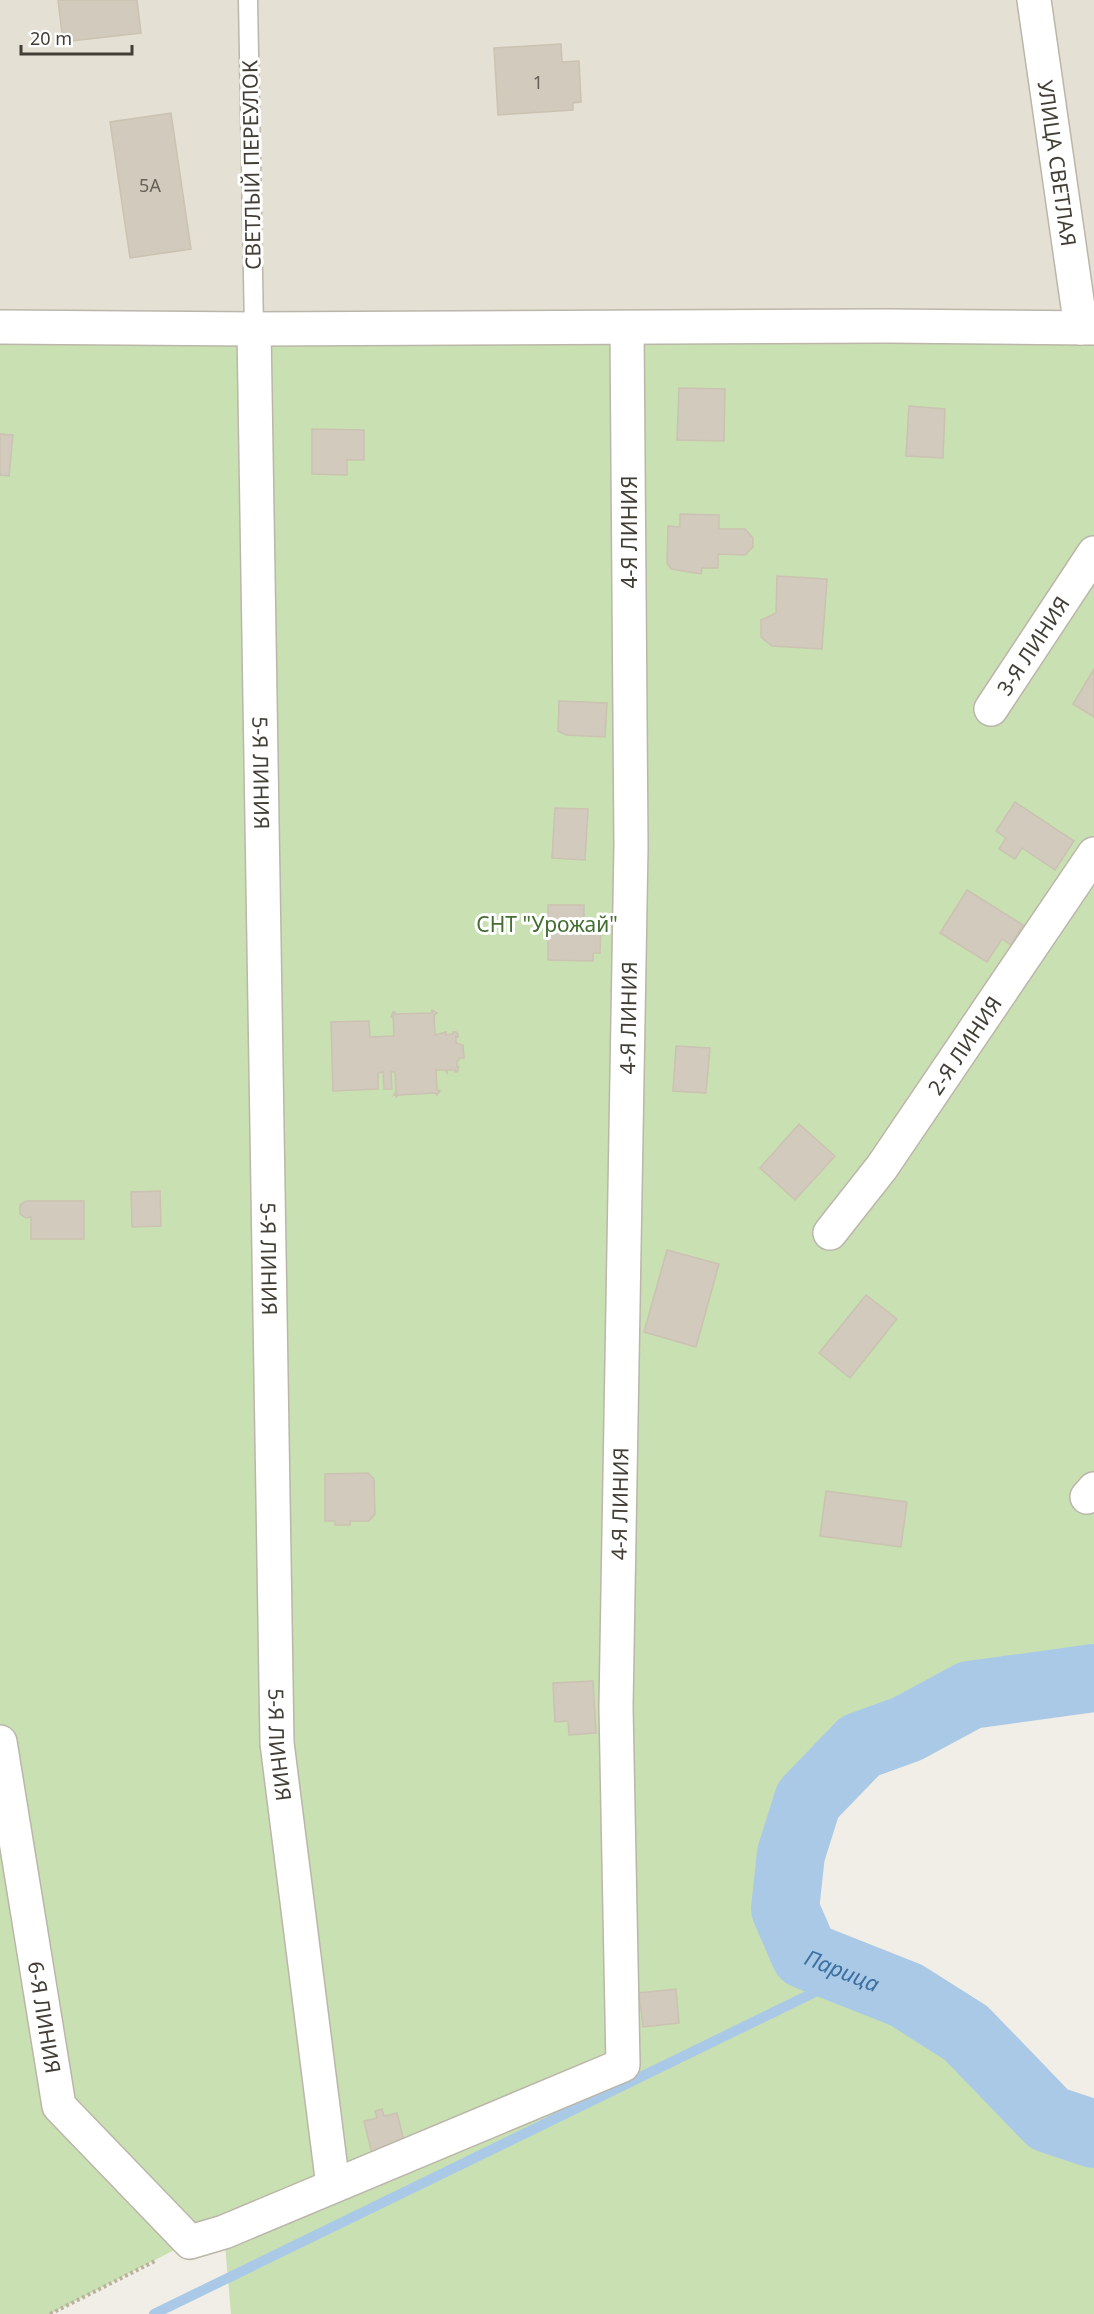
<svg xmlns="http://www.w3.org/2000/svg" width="1094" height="2314" viewBox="0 0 1094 2314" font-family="'Noto Sans',sans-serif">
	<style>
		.residential { fill: #e4e0d4 }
		.green { fill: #c9e0b3 }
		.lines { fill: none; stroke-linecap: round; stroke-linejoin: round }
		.stream { stroke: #a9c9e7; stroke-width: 10 }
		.river { stroke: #a9c9e7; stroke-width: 68 }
		.building { fill: #d1cabd; stroke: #cbc2b1; stroke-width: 1.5 }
		.service-casing { stroke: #bbb6a9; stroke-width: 21 }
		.minor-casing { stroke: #bbb6a9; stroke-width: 36 }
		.tertiary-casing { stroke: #bbb6a9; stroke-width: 36 }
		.path { stroke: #bbb29c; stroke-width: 4; stroke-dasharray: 3 3; stroke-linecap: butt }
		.service { stroke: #fff; stroke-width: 18 }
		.minor { stroke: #fff; stroke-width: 33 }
		.tertiary { stroke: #fff; stroke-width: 33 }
		.labels { text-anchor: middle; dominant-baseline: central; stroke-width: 6; stroke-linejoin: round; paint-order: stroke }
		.number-label { font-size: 18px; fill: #666158 }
		.street-label { font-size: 21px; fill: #423e36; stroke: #fff }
		.park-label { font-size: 21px; fill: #436d31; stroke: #fff }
		.water-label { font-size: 22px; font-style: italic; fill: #3c70a1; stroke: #fff }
	</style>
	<rect width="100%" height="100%" fill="#f0eee6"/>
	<!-- residential -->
	<path class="residential" d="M0 0H1094V328L0 327Z"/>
	<!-- green -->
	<path class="green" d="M0 327 1094 328V1678L970 1695 907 1729 860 1746 808 1800 791 1854 785 1909 805 1955 906 1995 966 2033 1049 2119 1094 2134V2314H231L224 2233 190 2242 50 2314H0Z"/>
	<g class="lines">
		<!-- stream -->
		<path class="stream" d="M154 2314 852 1974"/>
		<!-- river -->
		<path class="river" id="s1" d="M1094 1678 970 1695 907 1729 860 1746 808 1800 791 1854 785 1909 805 1955 906 1995 966 2033 1049 2119 1094 2134"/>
	</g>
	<!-- building -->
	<g class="building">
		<path d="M58 0H137L141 33 63 42Z"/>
		<path d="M561 44 562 62 579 61 581 102 573 103V110L498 115 494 48Z"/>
		<path d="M171 113 191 249 130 258 110 122Z"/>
		<path d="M679 388 725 389 724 441 677 440Z"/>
		<path d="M909 406 945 409 943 458 906 456Z"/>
		<path d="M312 429 364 430V460H347V475L312 474Z"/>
		<path d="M0 434 13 435 9 476 0 475Z"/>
		<path d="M680 514 719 515V529H745L753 538V547L745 555 718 554V568H702L701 574 671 569 667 563 668 526 680 527Z"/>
		<path d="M777 576 827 579 822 649 772 646 761 637V620L776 613Z"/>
		<path d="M1094 669V717L1073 704Z"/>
		<path d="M559 701 607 703 605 737 566 735 558 731Z"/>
		<path d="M1015 802 1074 841 1055 870 1022 848 1015 859 999 849 1006 838 996 831Z"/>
		<path d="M555 808 588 809 585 860 552 858Z"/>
		<path d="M967 890 1023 925 1011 945 1002 939 987 962 940 933Z"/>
		<path d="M548 905H584V925H601L600 953H593V961L548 960Z"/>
		<path d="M432 1010 437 1013 434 1015 435 1035 446 1032V1035L453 1034V1032H456L458 1034V1037L456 1036V1043L463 1045 464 1058H459V1060L457 1061V1067H459L457 1072H455V1070H447V1073L445 1070H436L437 1090 440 1091 437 1095 435 1093 398 1095 396 1097V1094L394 1095 396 1092 395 1072H391L392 1089H384L383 1072 378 1073V1089L333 1091 331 1022 369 1021 370 1037 394 1036 393 1016 391 1017 393 1012H395V1014L432 1013Z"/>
		<path d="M676 1046 710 1048 706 1093 673 1091Z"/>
		<path d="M799 1124 835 1156 795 1200 760 1168Z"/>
		<path d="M160 1191 161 1226 132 1227 131 1192Z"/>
		<path d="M26 1201H84V1239H31V1217L26 1218 20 1214V1205Z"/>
		<path d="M667 1250 719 1264 696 1347 644 1332Z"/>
		<path d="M866 1295 897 1319 850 1378 819 1353Z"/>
		<path d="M368 1473 374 1479 375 1514 369 1521H350V1525H335V1521H325V1474Z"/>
		<path d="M826 1491 907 1502 901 1547 820 1536Z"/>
		<path d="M593 1681 596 1733 569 1735 568 1721 555 1722 553 1683Z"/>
		<path d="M676 1989 679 2023 643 2027 639 1993Z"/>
		<path d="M382 2109 384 2116 397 2113 405 2145 372 2154 364 2121 377 2118 375 2111Z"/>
	</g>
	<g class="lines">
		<defs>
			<path id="service" d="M248 0 254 329"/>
			<g id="minor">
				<path id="s2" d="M1034 0 1081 328"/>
				<path id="s3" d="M254 329 277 1743 333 2186"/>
				<path id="s4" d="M991 709 1094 553"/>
				<path id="s5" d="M830 1233 882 1167 1094 854"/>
				<path d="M1087 1497 1094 1489"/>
				<path id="s6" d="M0 1742 59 2106 190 2242 224 2232 623 2065 616 1707 631 846 627 329"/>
			</g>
			<path id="tertiary" d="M0 327 254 329 887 326 1094 328"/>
		</defs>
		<!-- service casing -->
		<use href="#service" class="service-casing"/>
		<!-- minor casing -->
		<use href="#minor" class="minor-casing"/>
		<!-- tertiary casing -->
		<use href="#tertiary" class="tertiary-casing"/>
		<!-- path -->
		<path class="path" d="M50 2314 157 2260"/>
		<!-- service -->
		<use href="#service" class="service"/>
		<!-- minor -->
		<use href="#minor" class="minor"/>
		<!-- tertiary -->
		<use href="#tertiary" class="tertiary"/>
	</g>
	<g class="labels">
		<!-- number labels -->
		<g class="number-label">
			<text x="538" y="82">1</text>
			<text x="150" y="185">5А</text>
		</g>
		<!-- street labels -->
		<g class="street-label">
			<text stroke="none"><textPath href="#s2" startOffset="165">УЛИЦА СВЕТЛАЯ</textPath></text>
			<text transform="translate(251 165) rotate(-91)">СВЕТЛЫЙ ПЕРЕУЛОК</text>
			<text transform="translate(629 532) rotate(-90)">4-Я ЛИНИЯ</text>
			<text stroke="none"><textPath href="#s4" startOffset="76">3-Я ЛИНИЯ</textPath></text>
			<text stroke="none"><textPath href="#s3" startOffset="444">5-Я ЛИНИЯ</textPath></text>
			<text stroke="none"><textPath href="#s6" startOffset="2073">4-Я ЛИНИЯ</textPath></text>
			<text stroke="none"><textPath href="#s5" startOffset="231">2-Я ЛИНИЯ</textPath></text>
			<text stroke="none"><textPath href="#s3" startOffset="930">5-Я ЛИНИЯ</textPath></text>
			<text stroke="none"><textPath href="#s6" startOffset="1587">4-Я ЛИНИЯ</textPath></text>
			<text stroke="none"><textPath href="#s3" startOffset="1416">5-Я ЛИНИЯ</textPath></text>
			<text stroke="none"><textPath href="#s6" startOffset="279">6-Я ЛИНИЯ</textPath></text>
		</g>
		<!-- park labels -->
		<g class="park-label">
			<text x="547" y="924">СНТ "Урожай"</text>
		</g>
		<!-- water labels -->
		<g class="water-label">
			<text stroke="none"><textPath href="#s1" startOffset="524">Парица</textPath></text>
		</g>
	</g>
	<!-- scale -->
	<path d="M21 45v9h111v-9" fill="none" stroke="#423e36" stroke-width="3"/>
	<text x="30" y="45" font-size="18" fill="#423e36" stroke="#ffffff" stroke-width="4.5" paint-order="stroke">20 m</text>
</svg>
